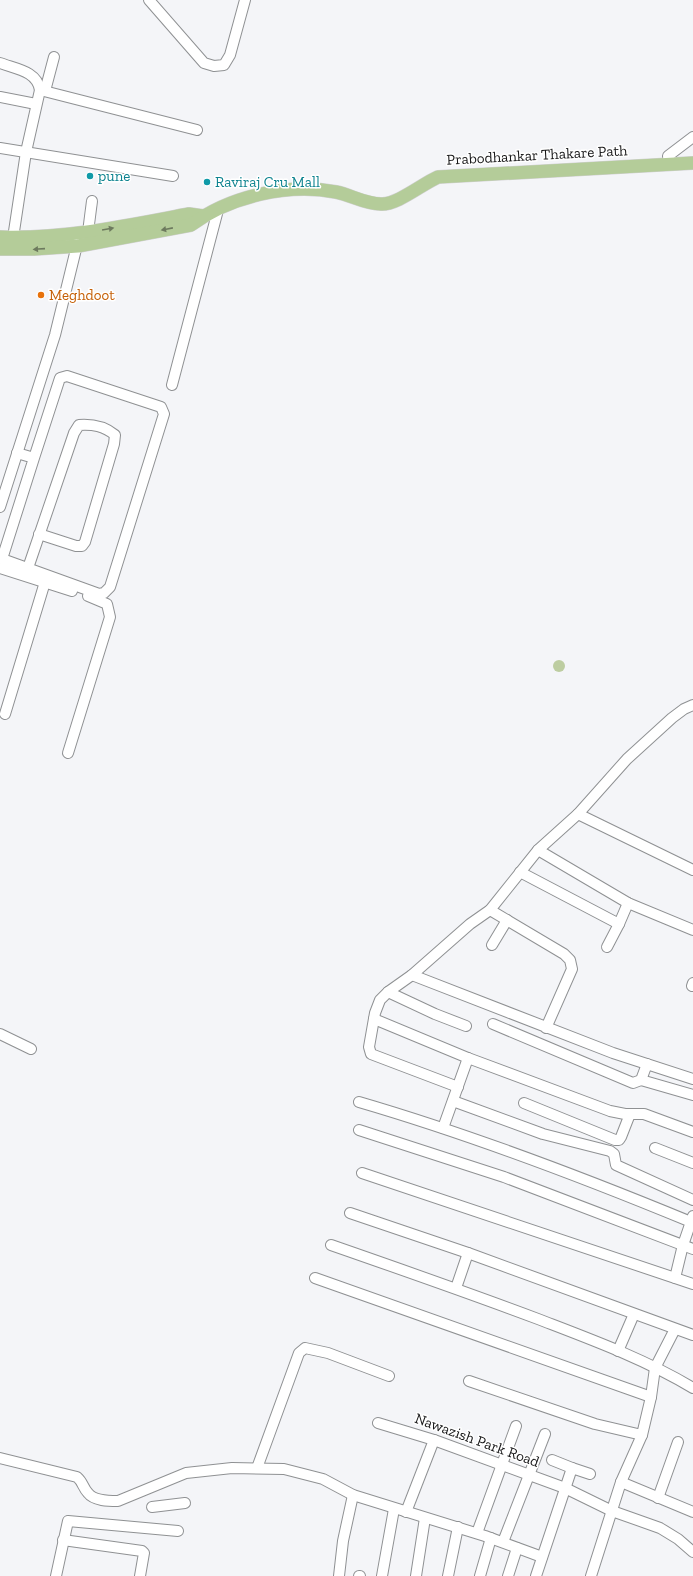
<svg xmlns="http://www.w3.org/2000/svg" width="693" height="1576" viewBox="0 0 693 1576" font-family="'Zilla Slab',serif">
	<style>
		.green { fill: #bdcda1 }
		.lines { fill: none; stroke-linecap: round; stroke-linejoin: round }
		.minor-casing { stroke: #8f9193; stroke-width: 12 }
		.major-casing { stroke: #d0d0d1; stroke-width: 14 }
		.minor { stroke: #fff; stroke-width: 10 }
		.major { stroke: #b4cc99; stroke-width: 13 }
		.oneway { fill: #6d7a5e }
		.culture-dot { fill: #0f9aa8; stroke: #fff; stroke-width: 1.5 }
		.food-dot { fill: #e8710a; stroke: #fff; stroke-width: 1.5 }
		.labels { text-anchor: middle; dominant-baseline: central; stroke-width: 3; stroke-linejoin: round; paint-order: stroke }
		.street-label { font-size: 15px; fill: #161617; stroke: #fff }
		.culture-label { font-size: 15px; fill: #0d838f; stroke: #fff; text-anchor: start }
		.food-label { font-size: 15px; fill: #c56008; stroke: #fff; text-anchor: start }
	</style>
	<rect width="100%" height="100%" fill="#f4f5f8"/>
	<!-- green -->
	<circle class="green" cx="559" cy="666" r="6"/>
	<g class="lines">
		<defs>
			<g id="minor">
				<path d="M149 0 204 63 214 66 224 65 230 55 245 0"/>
				<path d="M0 63C16 69 37 71 40 90L197 130"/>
				<path d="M45 91 54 57"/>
				<path d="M0 97 36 104"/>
				<path d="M0 148 173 176"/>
				<path d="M669 164 668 156 693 137"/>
				<path d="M88 232 92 201"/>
				<path d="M13 238 26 152 40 90"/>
				<path d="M172 385 218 210"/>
				<path d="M17 453 34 458 60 378 67 376 161 407 164 414 110 587 104 593 99 594 2 559 34 458"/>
				<path d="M0 507 55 335 78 241"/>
				<path d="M0 568 72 591"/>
				<path d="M28 568 74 433 79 425C93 424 104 426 115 435L114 444 85 542 82 546H76L39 534"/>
				<path d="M5 714 45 582"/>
				<path d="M68 753 110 617 107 604 88 596"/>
				<path d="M578 814 693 870"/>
				<path d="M538 850 628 903 693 930"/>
				<path d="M520 872 619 924 628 903"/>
				<path d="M490 910 564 954 570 960 572 969 546 1028"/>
				<path d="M492 945 507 920"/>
				<path d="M607 947 619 924"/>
				<path d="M412 975 613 1053 693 1079"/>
				<path d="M692 986 693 983"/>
				<path d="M388 992 435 1014 466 1026"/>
				<path d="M374 1019 468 1058 610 1111 625 1114H644L693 1132"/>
				<path d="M493 1024 633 1083 641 1080 647 1064"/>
				<path d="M0 1034 31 1049"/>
				<path d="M641 1080 693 1095"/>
				<path d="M458 1087 371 1054 369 1047 375 1013 380 1000 388 992 412 975 470 924 490 910 538 850 578 814 627 759 672 718 684 709 693 705"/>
				<path d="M453 1101 543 1134 610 1151 614 1154 616 1165 693 1200"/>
				<path d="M359 1102C472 1135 582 1177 691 1222"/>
				<path d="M524 1103 615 1140H619L621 1137 630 1114"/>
				<path d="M443 1128 468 1058"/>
				<path d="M359 1130 504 1177 693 1249"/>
				<path d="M655 1148 693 1163"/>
				<path d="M362 1173 693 1284"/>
				<path d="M350 1213 468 1253 693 1335"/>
				<path d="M331 1245C400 1269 469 1293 538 1319 590 1339 645 1359 693 1388"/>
				<path d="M315 1278 651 1397"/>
				<path d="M675 1278 683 1245 693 1216"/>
				<path d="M456 1288 468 1253"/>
				<path d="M618 1351 634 1314"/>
				<path d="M469 1381 595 1424 642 1435 651 1397 655 1368 675 1329"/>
				<path d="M378 1423 434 1440 565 1488 612 1511 660 1528 678 1539 693 1552"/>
				<path d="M0 1458 77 1477C83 1482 83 1488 88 1493 94 1501 109 1501 118 1501L186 1473 232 1468 284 1469 323 1479 353 1495 485 1536 542 1557"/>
				<path d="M552 1460 572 1468"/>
				<path d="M257 1468 299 1353 305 1348 328 1353 389 1376"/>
				<path d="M621 1482 693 1512"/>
				<path d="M658 1498 678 1442"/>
				<path d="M152 1507 185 1503"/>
				<path d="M406 1512 434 1440"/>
				<path d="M477 1533 516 1426"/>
				<path d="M63 1540 142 1551 144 1553 140 1576"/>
				<path d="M503 1542 545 1434"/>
				<path d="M56 1576 68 1521 178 1531"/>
				<path d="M339 1576 343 1541 353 1495"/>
				<path d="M359 1576H360"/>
				<path d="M382 1576 394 1509"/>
				<path d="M416 1576 425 1518"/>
				<path d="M448 1576 458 1527"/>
				<path d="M480 1576 491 1538"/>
				<path d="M508 1576 517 1548"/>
				<path d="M536 1576 572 1468 590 1474"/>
				<path d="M591 1576 621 1482 642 1435"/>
			</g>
			<g id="major">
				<path d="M0 237C66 239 125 226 189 214L203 216"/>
				<path d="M0 249H34L78 246 191 225C230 196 288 183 336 192 351 195 365 204 381 204 397 205 422 184 438 177L693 163"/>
			</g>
		</defs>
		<!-- minor casing -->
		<use href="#minor" class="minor-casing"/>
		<!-- major casing -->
		<use href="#major" class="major-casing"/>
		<!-- minor -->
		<use href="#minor" class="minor"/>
		<!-- major -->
		<use href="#major" class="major"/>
	</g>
	<!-- one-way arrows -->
	<defs><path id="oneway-solid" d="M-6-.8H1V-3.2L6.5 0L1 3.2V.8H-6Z"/></defs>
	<g class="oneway">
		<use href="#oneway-solid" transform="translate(108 229) rotate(-10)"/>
		<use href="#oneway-solid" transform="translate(167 229) rotate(169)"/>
		<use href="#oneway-solid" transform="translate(39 249) rotate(176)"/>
	</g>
	<!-- markers -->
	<g class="culture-dot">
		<circle cx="90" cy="176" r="4"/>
		<circle cx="207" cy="182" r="4"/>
	</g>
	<circle class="food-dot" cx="41" cy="295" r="4"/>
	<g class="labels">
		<!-- street labels -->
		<g class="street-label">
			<text transform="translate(537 155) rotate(-3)">Prabodhankar Thakare Path</text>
			<text transform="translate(477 1440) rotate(20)">Nawazish Park Road</text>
		</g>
		<!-- culture labels -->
		<g class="culture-label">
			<text x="98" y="176">pune</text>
			<text x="215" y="182">Raviraj Cru Mall</text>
		</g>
		<!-- food labels -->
		<g class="food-label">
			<text x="49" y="295">Meghdoot</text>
		</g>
	</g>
</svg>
